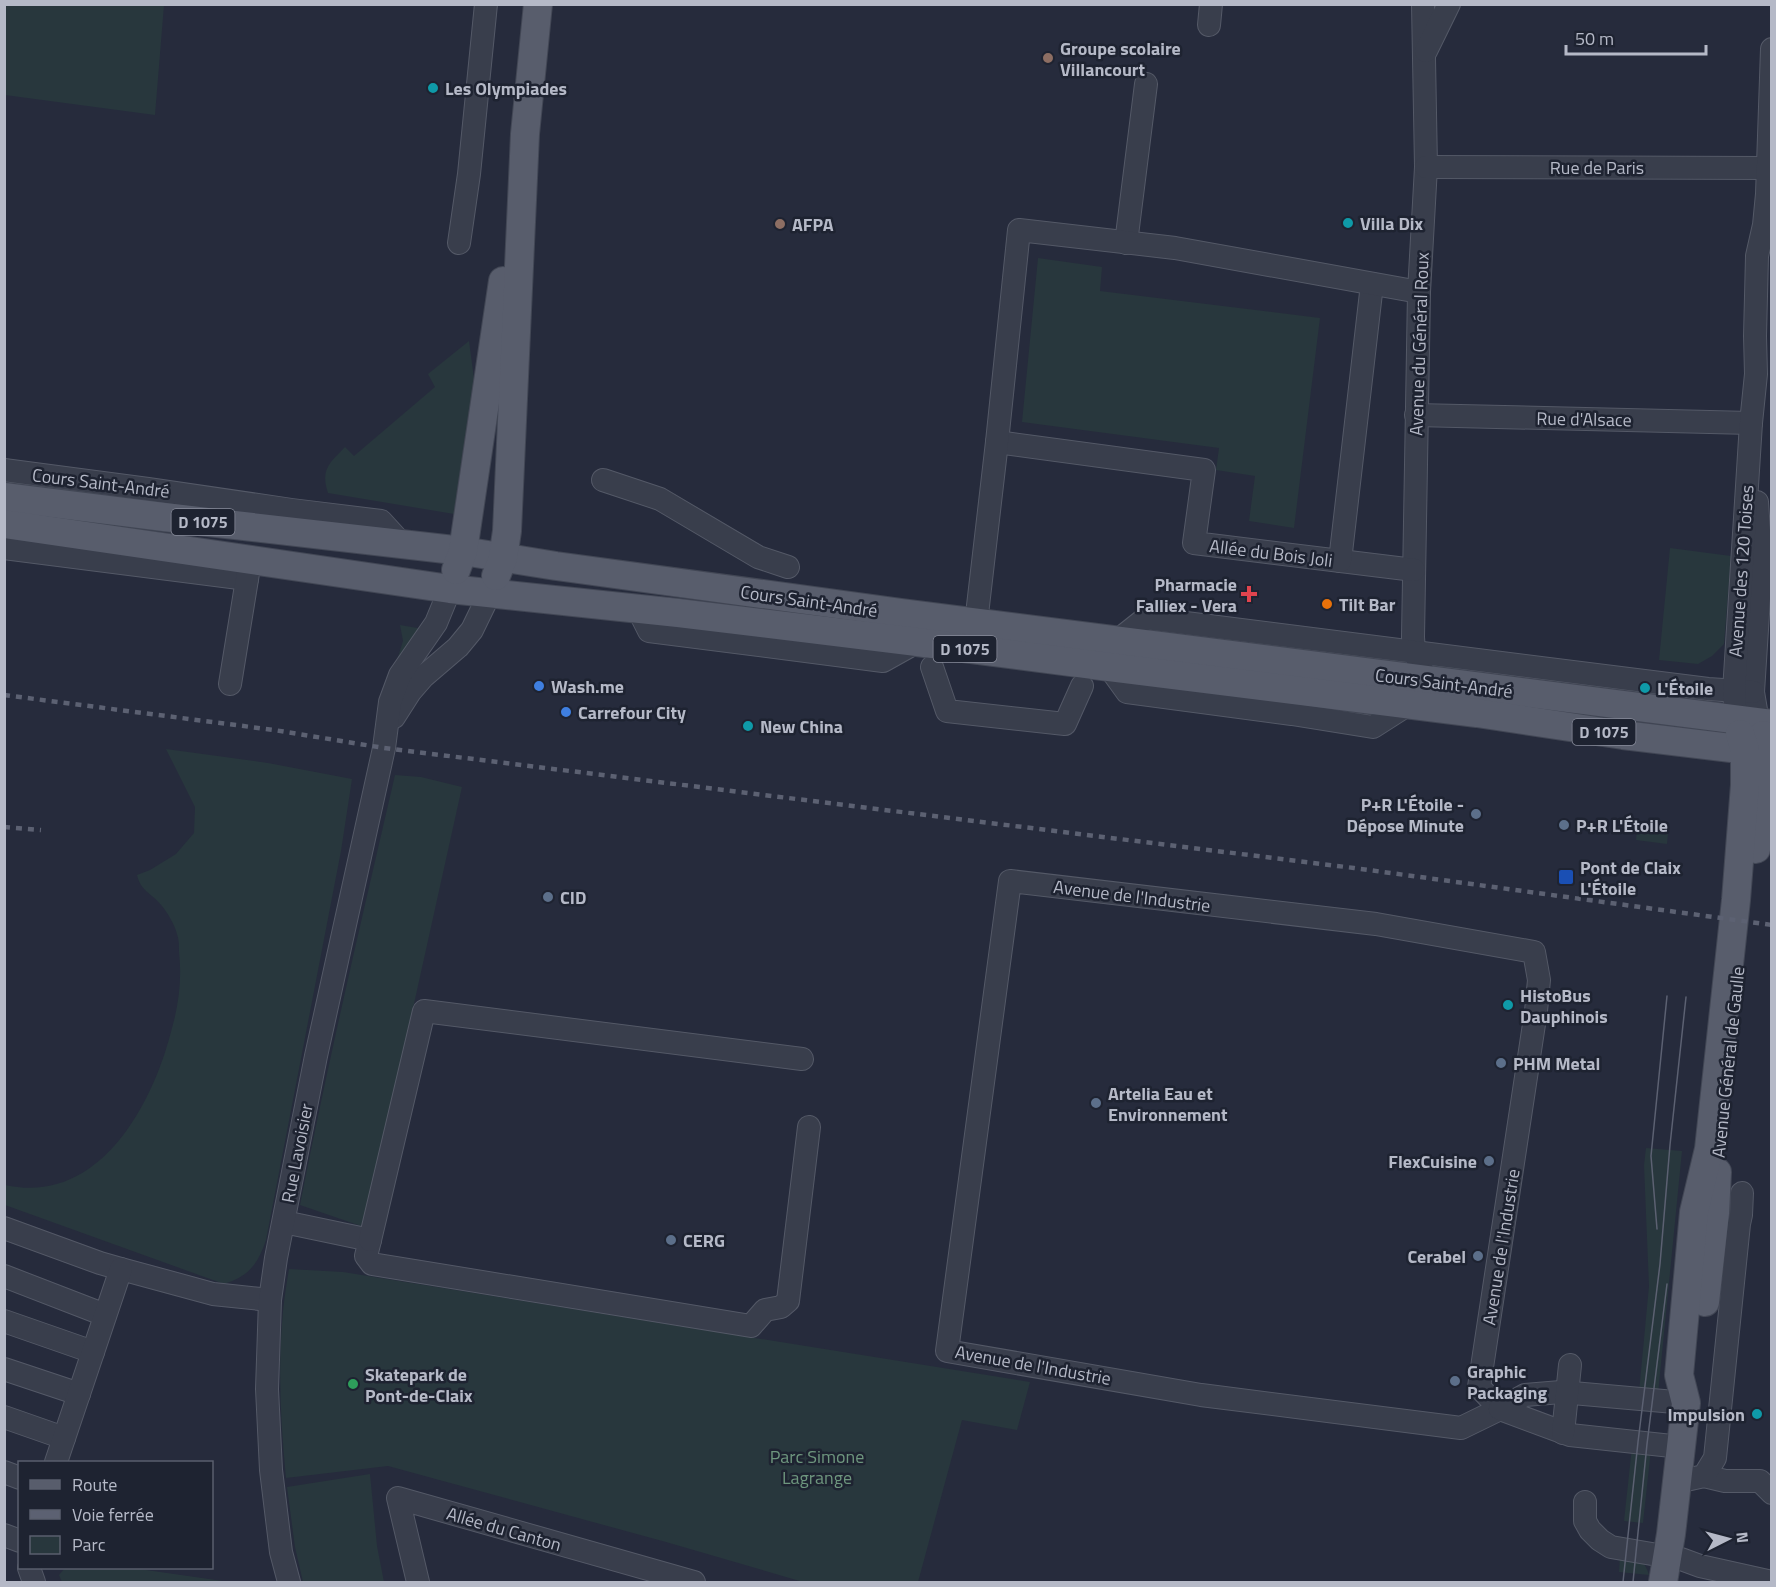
<svg xmlns="http://www.w3.org/2000/svg" width="1776" height="1587" viewBox="0 0 1776 1587" font-family="'Titillium Web',sans-serif">
	<style>
		.green { fill: #28373d }
		.lines { fill: none; stroke-linecap: round; stroke-linejoin: round }
		.minor-casing { stroke: #545967; stroke-width: 24 }
		.major-casing { stroke: #424755; stroke-width: 30 }
		.minor { stroke: #393e4c; stroke-width: 22 }
		.major { stroke: #585d6c; stroke-width: 28 }
		.tram { stroke: #5c6172; stroke-width: 1.5 }
		.rail { stroke: #5c6172; stroke-width: 4.5; stroke-dasharray: 6 6; stroke-linecap: butt }
		.education-dot { fill: #8d6e63; stroke: #1e2331; stroke-width: 2 }
		.culture-dot { fill: #0f9aa8; stroke: #1e2331; stroke-width: 2 }
		.health-dot { fill: #e0444e; stroke: #1e2331; stroke-width: 2 }
		.food-dot { fill: #e8710a; stroke: #1e2331; stroke-width: 2 }
		.shop-dot { fill: #3f7fe0; stroke: #1e2331; stroke-width: 2 }
		.service-dot { fill: #5c6f8a; stroke: #1e2331; stroke-width: 2 }
		.transit-dot { fill: #1a4fb4; stroke: #1e2331; stroke-width: 2 }
		.leisure-dot { fill: #2e9e5b; stroke: #1e2331; stroke-width: 2 }
		.labels { text-anchor: middle; dominant-baseline: central; stroke-width: 5; stroke-linejoin: round; paint-order: stroke }
		.shield { fill: #1e2331; stroke: #888c9a; stroke-width: 1.5 }
		.shield-label { font-size: 16px; font-weight: bold; fill: #b5b9c7 }
		.poi-label { font-size: 18px; font-weight: bold; fill: #b5b9c7; stroke: #1e2331; text-anchor: start }
		.street-label { font-size: 18px; fill: #b5b9c7; stroke: #1e2331 }
		.park-label { font-size: 18px; fill: #6e967e; stroke: #1e2331 }
	</style>
	<rect width="100%" height="100%" fill="#262b3c"/>
	<!-- green -->
	<g class="green">
		<path d="M5 5H164L155 115 5 95Z"/>
		<path d="M1038 258 1102 267 1100 291 1320 318 1294 528 1249 521 1255 476 1216 470 1219 448 1022 422Z"/>
		<path d="M469 341 475 386 454 514 328 493C320 469 330 463 345 447L354 456 435 387 428 374Z"/>
		<path d="M1670 548 1731 556 1724 644 1712 656 1698 664 1659 660Z"/>
		<path d="M400 625 423 629 397 660 403 641Z"/>
		<path d="M166 749 268 763 352 779 341 851 266 1240C258 1264 249 1276 224 1284L5 1205V1185C99 1206 153 1105 172 1028 179 1003 182 978 179 952 179 946 179 939 177 934 175 925 167 912 162 906 152 893 141 892 137 875L150 870 176 854 194 833 195 807Z"/>
		<path d="M395 775 421 777 462 787 373 1189 361 1226 300 1205C328 1061 362 918 395 775Z"/>
		<path d="M1637 830 1668 833 1667 844 1636 840Z"/>
		<path d="M1646 1148 1682 1151 1658 1394 1639 1392 1649 1286 1644 1165Z"/>
		<path d="M289 1269 343 1272 1030 1382 1017 1430 962 1420 918 1582H803L666 1542 388 1466 286 1478C281 1427 278 1376 282 1324 283 1306 286 1287 289 1269Z"/>
		<path d="M1632 1447 1651 1449 1643 1523 1624 1521Z"/>
		<path d="M370 1474 377 1546 384 1582H303L295 1547 287 1487Z"/>
		<path d="M1620 1555C1635 1558 1645 1559 1649 1575L1619 1572Z"/>
		<path d="M65 1568H132L230 1582H62L59 1575Z"/>
	</g>
	<g class="lines">
		<defs>
			<g id="minor">
				<path d="M1423 4 1426 167 1419 292 1413 637 1414 651 1427 681"/>
				<path d="M1209 25 1211 4"/>
				<path d="M1426 51 1449 4"/>
				<path d="M1426 167 1767 168"/>
				<path d="M459 243 469 174 486 4"/>
				<path d="M1126 243 1146 84"/>
				<path d="M1416 415 1751 423"/>
				<path d="M997 442 1204 470 1194 543 1414 570"/>
				<path d="M4 470 148 489 292 510 381 521 402 544"/>
				<path d="M603 480 660 499 758 557 788 567"/>
				<path d="M1757 502 1760 545 1759 598 1753 692 1758 722"/>
				<path d="M4 548 247 579"/>
				<path d="M1340 561 1372 284"/>
				<path d="M638 609 649 631 883 661 917 642"/>
				<path d="M976 623 997 442 1019 230 1175 248 1419 292"/>
				<path d="M1117 641 1146 618 1708 689 1753 692"/>
				<path d="M932 667 947 711 1065 724 1082 686"/>
				<path d="M1109 667 1127 692 1292 714 1373 727 1409 704"/>
				<path d="M230 684 249 567"/>
				<path d="M394 717 410 692 423 677 458 647 472 630 489 595"/>
				<path d="M1736 720 1734 691 1751 423 1756 374 1755 336 1757 256 1764 225 1767 194 1772 49"/>
				<path d="M1010 881 1376 924 1534 952 1539 980 1536 1011 1479 1387 1500 1409 1461 1428 1201 1395 947 1351Z"/>
				<path d="M284 1222 370 1240 366 1256 372 1264 751 1326 765 1310 781 1307 788 1301 809 1127"/>
				<path d="M4 1228 100 1263 121 1269 213 1294 270 1300"/>
				<path d="M370 1240 424 1011 802 1059"/>
				<path d="M4 1276 105 1315"/>
				<path d="M4 1321 93 1352"/>
				<path d="M4 1369 79 1394"/>
				<path d="M1500 1409 1525 1395 1561 1392 1686 1403"/>
				<path d="M1500 1409 1570 1435 1681 1447"/>
				<path d="M4 1417 64 1438"/>
				<path d="M1563 1433 1570 1365"/>
				<path d="M56 1462 121 1269"/>
				<path d="M4 1472 20 1478"/>
				<path d="M1704 1476 1725 1481H1760L1772 1493"/>
				<path d="M1677 1482 1704 1476 1715 1458 1739 1224 1741 1215 1742 1193"/>
				<path d="M1585 1502V1521L1590 1530 1600 1540 1611 1547 1681 1559 1700 1566 1772 1582"/>
				<path d="M4 1535 20 1541"/>
				<path d="M29 1568 34 1582"/>
				<path d="M289 1582 281 1552 271 1470 267 1389 270 1300 276 1258 316 1056 384 748 390 702 400 675 436 623 450 589"/>
				<path d="M418 1582 398 1498 694 1582"/>
			</g>
			<g id="major">
				<path d="M4 497 164 517 463 551 556 566 902 613 1772 724"/>
				<path d="M4 524 450 589 678 613 917 642 1109 667 1477 713 1623 735 1772 753"/>
				<path d="M456 570 463 551 503 281"/>
				<path d="M496 576 503 558 507 531 525 134 538 4"/>
				<path d="M1756 849 1767 779 1769 753 1763 735"/>
				<path d="M1705 1302 1715 1213 1717 1172"/>
				<path d="M1663 1582 1671 1534 1686 1403 1679 1375 1694 1212 1709 1149 1736 900 1745 785V750L1740 734"/>
			</g>
		</defs>
		<!-- minor casing -->
		<use href="#minor" class="minor-casing"/>
		<!-- major casing -->
		<use href="#major" class="major-casing"/>
		<!-- minor -->
		<use href="#minor" class="minor"/>
		<!-- major -->
		<use href="#major" class="major"/>
		<!-- tram -->
		<g class="tram">
			<path d="M1657 1229 1651 1156 1667 996"/>
			<path d="M1623 1582 1638 1442 1660 1264 1670 1145 1686 997"/>
			<path d="M1633 1582 1647 1444 1667 1284"/>
		</g>
		<!-- rail -->
		<g class="rail">
			<path d="M4 695 274 730 384 748 1354 868 1772 925"/>
			<path d="M4 827 41 830"/>
		</g>
	</g>
	<!-- markers -->
	<g class="education-dot">
		<circle cx="1048" cy="58" r="6"/>
		<circle cx="780" cy="224" r="6"/>
	</g>
	<g class="culture-dot">
		<circle cx="433" cy="88" r="6"/>
		<circle cx="1348" cy="223" r="6"/>
		<circle cx="1645" cy="688" r="6"/>
		<circle cx="748" cy="726" r="6"/>
		<circle cx="1508" cy="1005" r="6"/>
		<circle cx="1757" cy="1414" r="6"/>
	</g>
	<path class="health-dot" d="M1246 585h6v6h6v6h-6v6h-6v-6h-6v-6h6z"/>
	<circle class="food-dot" cx="1327" cy="604" r="6"/>
	<g class="shop-dot">
		<circle cx="539" cy="686" r="6"/>
		<circle cx="566" cy="712" r="6"/>
	</g>
	<g class="service-dot">
		<circle cx="1476" cy="814" r="6"/>
		<circle cx="1564" cy="825" r="6"/>
		<circle cx="548" cy="897" r="6"/>
		<circle cx="1501" cy="1063" r="6"/>
		<circle cx="1096" cy="1103" r="6"/>
		<circle cx="1489" cy="1161" r="6"/>
		<circle cx="671" cy="1240" r="6"/>
		<circle cx="1478" cy="1256" r="6"/>
		<circle cx="1455" cy="1381" r="6"/>
	</g>
	<rect class="transit-dot" x="1558" y="869" width="16" height="16" rx="3"/>
	<circle class="leisure-dot" cx="353" cy="1384" r="6"/>
	<g class="labels">
		<!-- shield labels -->
		<g class="shield">
			<rect x="171.5" y="509" width="63" height="26" rx="4.5"/>
			<rect x="933.5" y="636" width="63" height="26" rx="4.5"/>
			<rect x="1572.5" y="719" width="63" height="26" rx="4.5"/>
		</g>
		<g class="shield-label">
			<text x="203" y="522">D 1075</text>
			<text x="965" y="649">D 1075</text>
			<text x="1604" y="732">D 1075</text>
		</g>
		<!-- poi labels -->
		<g class="poi-label">
			<text x="1060" y="48">Groupe scolaire<tspan x="1060" dy="21">Villancourt</tspan></text>
			<text x="445" y="88">Les Olympiades</text>
			<text x="1360" y="223">Villa Dix</text>
			<text x="792" y="224">AFPA</text>
			<text x="1237" y="584" text-anchor="end">Pharmacie<tspan x="1237" dy="21">Falliex - Vera</tspan></text>
			<text x="1339" y="604">Tilt Bar</text>
			<text x="551" y="686">Wash.me</text>
			<text x="1657" y="688">L'Étoile</text>
			<text x="578" y="712">Carrefour City</text>
			<text x="760" y="726">New China</text>
			<text x="1464" y="804" text-anchor="end">P+R L'Étoile -<tspan x="1464" dy="21">Dépose Minute</tspan></text>
			<text x="1576" y="825">P+R L'Étoile</text>
			<text x="1580" y="867">Pont de Claix<tspan x="1580" dy="21">L'Étoile</tspan></text>
			<text x="560" y="897">CID</text>
			<text x="1520" y="995">HistoBus<tspan x="1520" dy="21">Dauphinois</tspan></text>
			<text x="1513" y="1063">PHM Metal</text>
			<text x="1108" y="1093">Artelia Eau et<tspan x="1108" dy="21">Environnement</tspan></text>
			<text x="1477" y="1161" text-anchor="end">FlexCuisine</text>
			<text x="683" y="1240">CERG</text>
			<text x="1466" y="1256" text-anchor="end">Cerabel</text>
			<text x="1467" y="1371">Graphic<tspan x="1467" dy="21">Packaging</tspan></text>
			<text x="365" y="1374">Skatepark de<tspan x="365" dy="21">Pont-de-Claix</tspan></text>
			<text x="1745" y="1414" text-anchor="end">Impulsion</text>
		</g>
		<!-- street labels -->
		<g class="street-label">
			<text x="1597" y="167">Rue de Paris</text>
			<text transform="translate(1419 344) rotate(-88)">Avenue du Général Roux</text>
			<text transform="translate(1584 419) rotate(1)">Rue d'Alsace</text>
			<text transform="translate(101 483) rotate(7)">Cours Saint-André</text>
			<text transform="translate(1271 553) rotate(7)">Allée du Bois Joli</text>
			<text transform="translate(1741 571) rotate(-86)">Avenue des 120 Toises</text>
			<text transform="translate(809 601) rotate(8)">Cours Saint-André</text>
			<text transform="translate(1444 683) rotate(7)">Cours Saint-André</text>
			<text transform="translate(1132 896) rotate(7)">Avenue de l'Industrie</text>
			<text transform="translate(1728 1062) rotate(-84)">Avenue Général de Gaulle</text>
			<text transform="translate(297 1153) rotate(-79)">Rue Lavoisier</text>
			<text transform="translate(1501 1247) rotate(-81)">Avenue de l'Industrie</text>
			<text transform="translate(1033 1365) rotate(10)">Avenue de l'Industrie</text>
			<text transform="translate(504 1529) rotate(16)">Allée du Canton</text>
		</g>
		<!-- park labels -->
		<g class="park-label">
			<text x="817" y="1456">Parc Simone<tspan x="817" dy="21">Lagrange</tspan></text>
		</g>
	</g>
	<!-- border -->
	<rect width="1776" height="1587" fill="none" stroke="#b5b9c7" stroke-width="12"/>
	<!-- legend -->
	<rect x="18" y="1461" width="195" height="108" fill="#1e2331" stroke="#5a5f6d" stroke-width="1.5"/>
	<rect x="30" y="1480" width="30" height="9" fill="#585d6c" stroke="#5a5f6d" stroke-width="1.5"/>
	<text x="72" y="1491" font-size="18" fill="#b5b9c7">Route</text>
	<rect x="30" y="1510" width="30" height="9" fill="#5c6172" stroke="#5a5f6d" stroke-width="1.5"/>
	<text x="72" y="1521" font-size="18" fill="#b5b9c7">Voie ferrée</text>
	<rect x="30" y="1536" width="30" height="18" fill="#28373d" stroke="#5a5f6d" stroke-width="1.5"/>
	<text x="72" y="1551" font-size="18" fill="#b5b9c7">Parc</text>
	<!-- north arrow -->
	<g transform="translate(1728 1539) rotate(84)" stroke="#1e2331" stroke-width="4.5" paint-order="stroke">
	<path d="M0-4.5L10 22L0 15L-10 22Z" fill="#b5b9c7"/>
	<text y="-9" font-size="16" font-weight="bold" text-anchor="middle" fill="#b5b9c7">N</text>
	</g>
	<!-- scale -->
	<path d="M1566 45v9h140v-9" fill="none" stroke="#b5b9c7" stroke-width="3"/>
	<text x="1575" y="45" font-size="18" fill="#b5b9c7" stroke="#1e2331" stroke-width="4.5" paint-order="stroke">50 m</text>
</svg>
